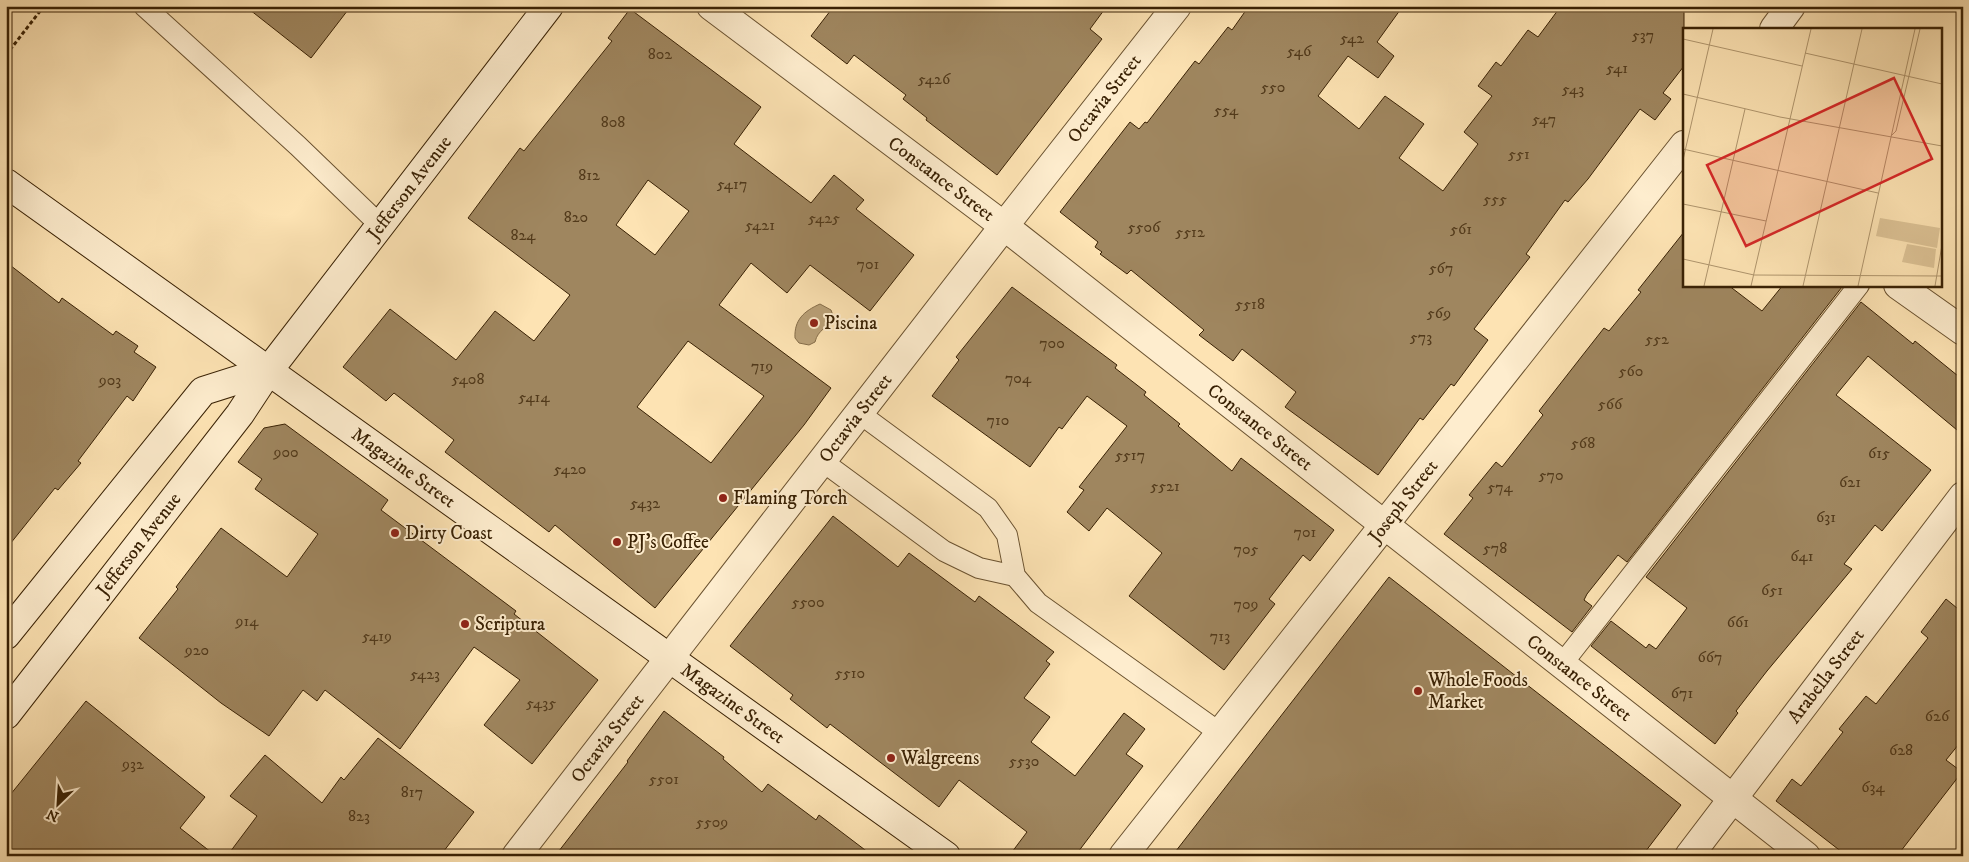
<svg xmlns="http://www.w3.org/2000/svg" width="1969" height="862" viewBox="0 0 1969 862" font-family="'IM FELL DW Pica',serif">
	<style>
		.water { fill: #baa178; stroke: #866e4a }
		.building { fill: #9f865f; stroke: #392104; fill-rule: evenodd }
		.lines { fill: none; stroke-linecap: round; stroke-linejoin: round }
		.lane-casing { stroke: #6a5230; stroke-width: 22 }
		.street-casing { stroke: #6a5230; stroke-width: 30 }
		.secondary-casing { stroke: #392104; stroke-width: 30 }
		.path { stroke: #392104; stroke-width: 3; stroke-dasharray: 4 2.5; stroke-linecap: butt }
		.lane { stroke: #feedce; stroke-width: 20 }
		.street { stroke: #feedce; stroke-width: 28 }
		.secondary { stroke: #feedce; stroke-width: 28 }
		.poi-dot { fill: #8f2418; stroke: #feedce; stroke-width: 2 }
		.labels { text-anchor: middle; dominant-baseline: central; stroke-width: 4; stroke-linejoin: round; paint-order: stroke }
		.number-label { font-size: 16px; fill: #523a1b }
		.street-label { font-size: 19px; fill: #392104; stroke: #feedce }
		.poi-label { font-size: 19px; fill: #392104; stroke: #feedce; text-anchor: start }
		.inset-road { fill: none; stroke: #af956d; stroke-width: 1 }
		.view { fill: #d62828; fill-opacity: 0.15; stroke: #d62828; stroke-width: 2.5 }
		.inset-edge { fill: none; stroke: #392104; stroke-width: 2.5 }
	</style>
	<rect width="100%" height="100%" fill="#fde3b3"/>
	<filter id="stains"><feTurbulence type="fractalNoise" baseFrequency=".004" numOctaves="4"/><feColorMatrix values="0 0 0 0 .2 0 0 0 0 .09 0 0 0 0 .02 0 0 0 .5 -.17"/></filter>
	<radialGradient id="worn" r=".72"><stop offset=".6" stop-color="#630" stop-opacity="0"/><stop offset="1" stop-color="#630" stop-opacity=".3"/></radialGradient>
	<!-- water -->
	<path class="water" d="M820 304 831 310 834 318C828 328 818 329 815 342L809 345 799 343 795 338C794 320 804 311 820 304Z"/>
	<!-- building -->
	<g class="building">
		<path d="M245 6H351L311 58Z"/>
		<path d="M834 6H1107L1090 29 1102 39 997 175 926 120 927 118 903 99 906 95 854 55 847 64 811 36Z"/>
		<path d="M1249 6H1403L1377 42 1394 56 1378 78 1348 56 1318 96 1359 129 1385 96 1424 124 1399 158 1443 191 1478 144 1464 132 1492 96 1478 86 1496 62 1501 66 1528 30 1538 37 1561 6H1684V66L1663 93 1671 99 1655 120 1640 109 1588 179 1568 202 1565 200 1526 254 1530 257 1474 329 1488 340 1454 386 1451 384 1423 420 1420 418 1378 475 1285 407 1296 392 1242 349 1233 361 1199 335 1204 330 1131 270 1127 274 1100 254 1102 252 1095 247 1098 242 1060 212 1130 122 1139 129 1145 122 1147 123 1195 61 1199 64 1228 27 1232 30Z"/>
		<path d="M630 9 761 107 734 144 811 203 834 175 864 200 856 209 914 255 870 311 810 265 787 293 751 263 719 305 831 388 804 425 655 608 555 525 549 532 445 452 454 440 394 393 386 401 343 367 390 309 456 360 495 311 534 341 570 295 468 218 520 148 524 151 612 41 608 38ZM648 180 689 211 655 255 616 225ZM688 341 764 396 711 463 637 407Z"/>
		<path d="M1684 232V285H1728L1762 311 1783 285H1840L1842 287 1627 562 1618 555 1587 594 1584 600 1592 606 1572 632 1444 534 1473 498 1469 495 1496 462 1502 467 1543 415 1539 411 1582 356 1604 328 1609 331 1641 292 1638 290Z"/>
		<path d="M6 262 59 303 62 298 113 335 116 331 138 346 134 352 156 367 133 401 127 396 78 461 81 463 58 490 55 488 6 549Z"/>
		<path d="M1012 287 1117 365 1115 368 1146 392 1144 395 1180 424 1178 426 1232 471 1241 458 1334 530 1310 561 1303 555 1269 599 1275 604 1224 670 1129 596 1162 553 1107 508 1089 531 1067 512 1084 490 1079 487 1127 426 1087 396 1062 429 1059 427 1030 467 932 396 959 360 956 357Z"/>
		<path d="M1861 302 1913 344 1915 341 1963 380V435L1868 356 1836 395 1931 470 1882 531 1875 525 1844 564 1852 569 1767 671 1736 711 1738 713 1715 744 1591 646 1611 621 1646 648 1649 644 1656 649 1687 608 1646 577Z"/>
		<path d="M285 424 388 500 381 510 516 611 514 614 598 680 532 764 484 725 520 680 474 647 400 749 325 690 317 701 303 690 269 736 221 703 139 638 178 589 176 587 221 528 287 577 318 534 255 489 262 479 238 462 264 428Z"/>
		<path d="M833 516 898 567 909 553 975 602 979 596 1054 652 1046 661 1050 664 1024 698 1050 717 1031 742 1075 776 1124 713 1145 729 1126 754 1143 766 1075 856H1009L1027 832 959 780 939 807 830 724 827 728 790 699 793 695 730 646Z"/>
		<path d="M1389 577 1681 805 1642 856H1172Z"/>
		<path d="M1946 599 1963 613V739L1946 760 1962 772 1897 856H1847L1776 801 1792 779 1801 786 1843 732 1839 729 1866 696 1876 704 1928 638 1921 632Z"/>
		<path d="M86 701 205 797 180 828 216 856H6V800Z"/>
		<path d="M664 711 724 757 723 759 762 792 768 784 816 820 819 815 873 856H555L628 762 627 761Z"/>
		<path d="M378 738 474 812 440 856H227L257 816 230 796 265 755 322 803 341 777 344 780Z"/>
	</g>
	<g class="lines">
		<defs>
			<g id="lane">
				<path d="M144 6 298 146 380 225"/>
				<path d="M859 413 988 508 1007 535 1015 576 1038 603 1220 733"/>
				<path d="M822 461 944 551 979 568 1015 576"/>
				<path d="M1562 664 1859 285"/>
			</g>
			<g id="street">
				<path id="s1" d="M711 6 1004 226 1806 856"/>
				<path d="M1774 29 1791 6"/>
				<path d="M1898 285 1963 331"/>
				<path id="s2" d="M516 856 1004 226 1177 6"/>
				<path id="s3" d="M1123 856 1684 145"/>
				<path id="s4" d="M1689 856 1963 496"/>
			</g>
			<g id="secondary">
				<path id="s5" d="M6 183 946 856"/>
				<path d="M6 635 203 391 269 370"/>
				<path id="s6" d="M6 715 240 414 269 370 549 6"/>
			</g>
		</defs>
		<!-- lane casing -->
		<use href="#lane" class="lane-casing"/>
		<!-- street casing -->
		<use href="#street" class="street-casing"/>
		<!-- secondary casing -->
		<use href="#secondary" class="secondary-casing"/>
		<!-- path -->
		<path class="path" d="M6 55 44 6"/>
		<!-- lane -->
		<use href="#lane" class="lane"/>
		<!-- street -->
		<use href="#street" class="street"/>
		<!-- secondary -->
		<use href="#secondary" class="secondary"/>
	</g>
	<!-- markers -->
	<g class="poi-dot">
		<circle cx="814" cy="323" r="5"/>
		<circle cx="723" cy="498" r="5"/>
		<circle cx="395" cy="533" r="5"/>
		<circle cx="617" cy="542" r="5"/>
		<circle cx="465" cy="624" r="5"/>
		<circle cx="1418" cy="691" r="5"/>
		<circle cx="891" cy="758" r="5"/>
	</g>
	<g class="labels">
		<!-- number labels -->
		<g class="number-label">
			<text x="1643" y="35">537</text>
			<text x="1352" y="38">542</text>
			<text x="1299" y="51">546</text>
			<text x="660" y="54">802</text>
			<text x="1617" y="68">541</text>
			<text x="934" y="79">5426</text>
			<text x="1273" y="87">550</text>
			<text x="1573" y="89">543</text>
			<text x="1226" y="110">554</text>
			<text x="1544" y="119">547</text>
			<text x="613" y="122">808</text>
			<text x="1519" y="154">551</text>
			<text x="589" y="175">812</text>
			<text x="732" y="184">5417</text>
			<text x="1495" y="199">555</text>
			<text x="576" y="217">820</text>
			<text x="824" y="218">5425</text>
			<text x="760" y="225">5421</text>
			<text x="1144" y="227">5506</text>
			<text x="1461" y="229">561</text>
			<text x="1190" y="232">5512</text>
			<text x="523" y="235">824</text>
			<text x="868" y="264">701</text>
			<text x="1441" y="268">567</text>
			<text x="1250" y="304">5518</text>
			<text x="1439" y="313">569</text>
			<text x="1421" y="337">573</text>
			<text x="1657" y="339">552</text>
			<text x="1052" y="343">700</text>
			<text x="762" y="366">719</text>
			<text x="1631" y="371">560</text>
			<text x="1018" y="378">704</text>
			<text x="468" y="379">5408</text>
			<text x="110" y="380">903</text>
			<text x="534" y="397">5414</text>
			<text x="1610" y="404">566</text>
			<text x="998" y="420">710</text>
			<text x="1583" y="443">568</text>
			<text x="286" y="452">900</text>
			<text x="1879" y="453">615</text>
			<text x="1130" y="455">5517</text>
			<text x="570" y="469">5420</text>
			<text x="1551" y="475">570</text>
			<text x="1850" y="482">621</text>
			<text x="1165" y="486">5521</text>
			<text x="1500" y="487">574</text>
			<text x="645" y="503">5432</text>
			<text x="1826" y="517">631</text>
			<text x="1305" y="532">701</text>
			<text x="1495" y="548">578</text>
			<text x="1246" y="549">705</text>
			<text x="1802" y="556">641</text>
			<text x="1772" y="590">651</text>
			<text x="808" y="602">5500</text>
			<text x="1246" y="604">709</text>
			<text x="247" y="621">914</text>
			<text x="1738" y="622">661</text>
			<text x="377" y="636">5419</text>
			<text x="1220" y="636">713</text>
			<text x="197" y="650">920</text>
			<text x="1710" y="657">667</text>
			<text x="850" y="673">5510</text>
			<text x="425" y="674">5423</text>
			<text x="1682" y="693">671</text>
			<text x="541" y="703">5435</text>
			<text x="1937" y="716">626</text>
			<text x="1901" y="750">628</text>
			<text x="1024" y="761">5530</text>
			<text x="133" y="764">932</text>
			<text x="664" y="779">5501</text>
			<text x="1873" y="787">634</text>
			<text x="412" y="792">817</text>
			<text x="359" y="816">823</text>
			<text x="712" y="822">5509</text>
		</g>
		<!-- street labels -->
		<g class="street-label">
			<text stroke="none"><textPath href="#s2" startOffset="959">Octavia Street</textPath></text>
			<text stroke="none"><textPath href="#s1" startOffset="288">Constance Street</textPath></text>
			<text stroke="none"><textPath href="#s6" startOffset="664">Jefferson Avenue</textPath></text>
			<text stroke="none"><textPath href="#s2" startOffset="554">Octavia Street</textPath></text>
			<text stroke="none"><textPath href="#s1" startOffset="692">Constance Street</textPath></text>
			<text stroke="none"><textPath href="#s5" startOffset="489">Magazine Street</textPath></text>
			<text stroke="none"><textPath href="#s3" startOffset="452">Joseph Street</textPath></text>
			<text stroke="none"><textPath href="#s6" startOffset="216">Jefferson Avenue</textPath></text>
			<text stroke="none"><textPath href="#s4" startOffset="226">Arabella Street</textPath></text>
			<text stroke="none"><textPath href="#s1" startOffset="1098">Constance Street</textPath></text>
			<text stroke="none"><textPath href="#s5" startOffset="894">Magazine Street</textPath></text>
			<text stroke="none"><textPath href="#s2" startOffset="149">Octavia Street</textPath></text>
		</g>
		<!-- poi labels -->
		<g class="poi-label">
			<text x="824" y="323">Piscina</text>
			<text x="733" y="498">Flaming Torch</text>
			<text x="405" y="533">Dirty Coast</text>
			<text x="627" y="542">PJ's Coffee</text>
			<text x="475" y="624">Scriptura</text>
			<text x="1428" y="680">Whole Foods<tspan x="1428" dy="22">Market</tspan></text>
			<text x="901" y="758">Walgreens</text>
		</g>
	</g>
	<!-- overview -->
	<g transform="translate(1683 28)">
		<rect width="259" height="259" fill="#fde3b3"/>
		<path d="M197 190 257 200 254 220 193 208ZM224 216 253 221 251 240 219 234Z" fill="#dcc295"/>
		<path class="inset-road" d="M0 11 119 38M122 25 259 56M0 66 97 89 259 118M208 108 213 103 237 1M0 121 195 165M0 132 30 1M0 176 83 193M0 231 71 247 259 248M21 258 62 81M68 258 128 1M120 258 179 1M175 258 232 1M252 258 259 217"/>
		<path class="view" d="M211 50 249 131 63 218 24 137Z"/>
		<rect width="259" height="259" class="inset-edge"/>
	</g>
	<!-- margin -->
	<rect width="1969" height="862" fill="none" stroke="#fde3b3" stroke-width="25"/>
	<rect x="8" y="8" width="1954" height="847" fill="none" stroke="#392104" stroke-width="2.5"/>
	<rect x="12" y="12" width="1944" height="837" fill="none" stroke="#392104"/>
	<!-- north arrow -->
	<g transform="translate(58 804) rotate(205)" stroke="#feedce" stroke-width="4" paint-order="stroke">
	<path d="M0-4L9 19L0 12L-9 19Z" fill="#392104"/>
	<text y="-8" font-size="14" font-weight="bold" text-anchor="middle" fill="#392104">N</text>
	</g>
	<rect width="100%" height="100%" filter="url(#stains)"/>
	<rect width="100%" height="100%" fill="url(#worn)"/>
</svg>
